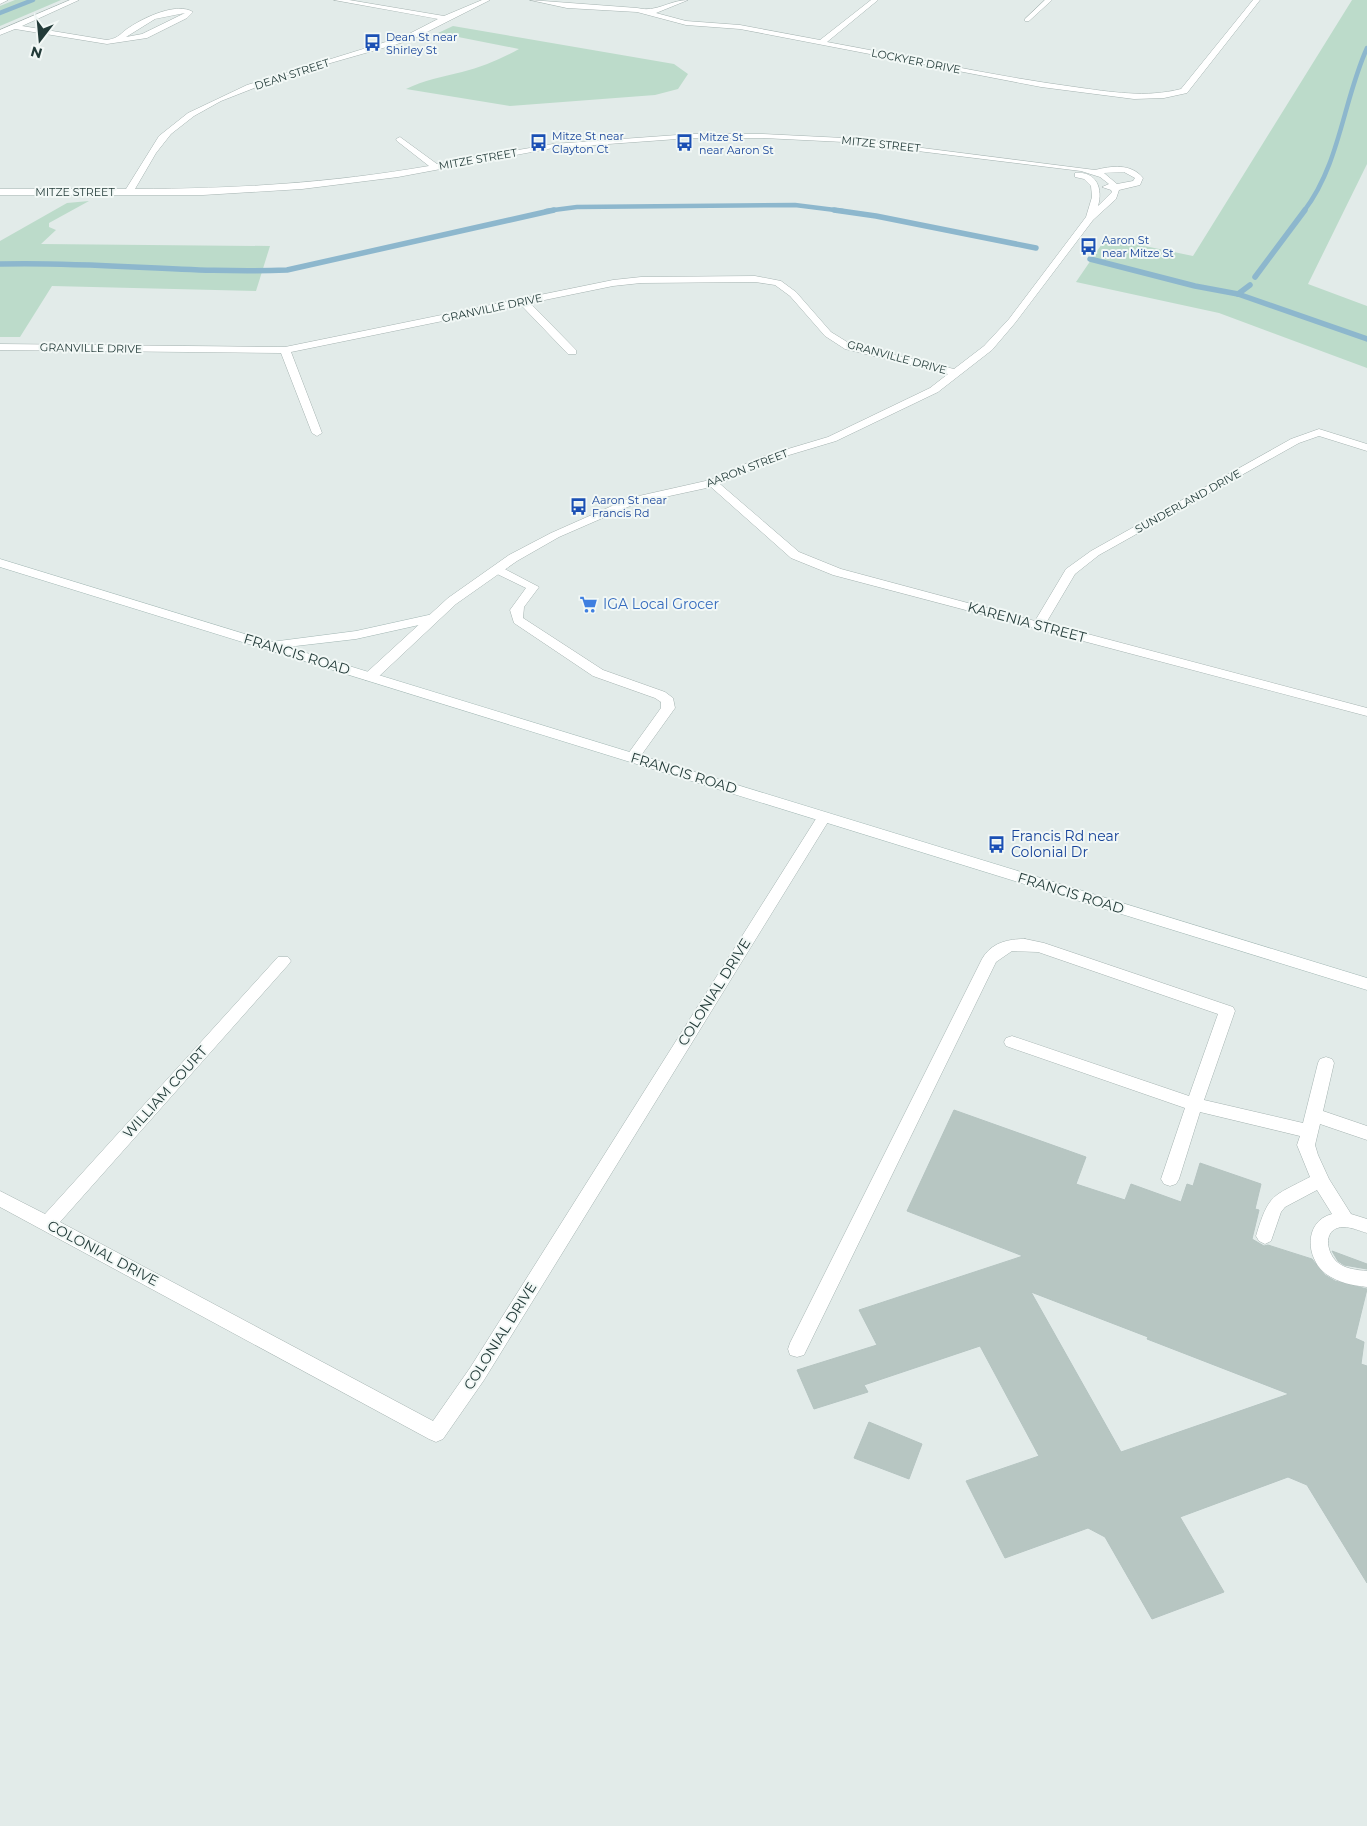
<svg xmlns="http://www.w3.org/2000/svg" width="1367" height="1826" viewBox="0 0 1367 1826" font-family="Montserrat,sans-serif">
	<style>
		.green { fill: #bcdbca }
		.lines { fill: none; stroke-linecap: round; stroke-linejoin: round }
		.stream-far1 { stroke: #8db7cd; stroke-width: 4.5 }
		.stream { stroke: #8db7cd; stroke-width: 5.5 }
		.building { fill: #b7c6c2; stroke: #b5c4c1; fill-rule: evenodd }
		.lane-casing { stroke: #a5b3b1; stroke-width: 1 }
		.street-casing { stroke: #a5b3b1; stroke-width: 1 }
		.secondary-casing { stroke: #a1b6b3; stroke-width: 1 }
		.lane { fill: #fff; fill-rule: evenodd }
		.street { fill: #fff; fill-rule: evenodd }
		.secondary { fill: #fff; fill-rule: evenodd }
		.labels { text-anchor: middle; dominant-baseline: central; stroke-width: 4; stroke-linejoin: round; paint-order: stroke }
		.far-transit-label { font-size: 11px; fill: #164399; stroke: #f2f8f6; text-anchor: start }
		.far-street-label { font-size: 11px; fill: #233b39; stroke: #f2f8f6 }
		.shop-label { font-size: 14px; fill: #366cbe; stroke: #f2f8f6; text-anchor: start }
		.street-label { font-size: 14px; fill: #233b39; stroke: #f2f8f6 }
		.transit-label { font-size: 14px; fill: #164399; stroke: #f2f8f6; text-anchor: start }
	</style>
	<rect width="100%" height="100%" fill="#e2ebe9"/>
	<!-- green -->
	<g class="green">
		<path d="M15 0H61L0 26V6Z"/>
		<path d="M1352 0H1367V164L1308 284 1367 306V368L1219 313 1076 282 1106 238 1193 256Z"/>
		<path d="M453 26 674 64 688 74 678 89 655 95 510 106 406 89C424 80 442 77 462 72 482 67 501 59 519 49L438 33Z"/>
		<path d="M89 201 49 223V227L56 230 41 244 270 246 256 291 52 286 20 337H0V241L67 203Z"/>
	</g>
	<g class="lines">
		<!-- stream-far1 -->
		<g class="stream-far1">
			<path d="M0 13 33 0"/>
			<path d="M546 211 577 207 795 205 843 211"/>
			<path d="M1304 211C1340 164 1343 101 1367 48"/>
		</g>
		<!-- stream -->
		<g class="stream">
			<path d="M834 210 876 216 1036 248"/>
			<path d="M1090 259 1195 286 1238 294 1367 339"/>
			<path d="M0 264C96 261 191 274 287 270L554 210"/>
			<path d="M1255 277 1305 210"/>
			<path d="M1238 294 1250 285"/>
		</g>
	</g>
	<!-- building -->
	<g class="building">
		<path d="M954 1110 1086 1157 1076 1184 1125 1200 1131 1184 1181 1202 1187 1184 1193 1186 1200 1163 1261 1184 1255 1209 1259 1210 1252 1239 1264 1246 1268 1245 1312 1259 1325 1275 1335 1281 1367 1289 1355 1338 1364 1342 1361 1364 1367 1366V1583L1307 1485 1288 1477 1180 1517 1224 1592 1152 1619 1105 1537 1088 1528 1005 1558 966 1481 1039 1456 980 1346 864 1385 868 1392 814 1409 797 1370 877 1345 859 1310 1023 1256 907 1211ZM1031 1292 1148 1337 1147 1339 1289 1394 1121 1452Z"/>
		<path d="M1332 1251 1367 1264V1269L1344 1265 1338 1261Z"/>
		<path d="M869 1422 922 1444 909 1479 854 1458Z"/>
	</g>
	<g class="lines">
		<defs>
			<g id="lane">
				<path d="M497 565 539 587 524 607 523 618 603 670 665 692 673 698 675 708 637 761 632 762 625 758 661 708V702L655 698 593 676 514 623 510 610 526 588 493 572 491 569Z"/>
				<path d="M1025 939 1044 943 1233 1007 1235 1011 1204 1100 1303 1123 1318 1063 1320 1059 1326 1057 1332 1059 1334 1063 1323 1111 1367 1126V1140L1320 1124 1315 1145 1318 1155 1329 1179 1351 1214 1367 1219V1233C1360 1231 1351 1227 1344 1227 1323 1227 1325 1251 1337 1262 1345 1269 1357 1270 1367 1271V1287C1352 1285 1339 1283 1326 1274 1305 1258 1304 1221 1332 1214L1317 1190 1285 1207 1281 1212 1271 1241 1265 1244 1259 1241 1256 1236C1269 1193 1272 1197 1310 1177L1297 1145 1300 1136 1200 1112 1179 1179 1176 1184 1170 1186 1164 1184 1161 1179 1185 1108 1006 1046 1004 1042 1006 1038 1012 1036 1189 1096 1218 1014 1038 952 1012 951 996 962 804 1355 797 1357 790 1355 788 1349 790 1343 982 959C991 943 1007 939 1025 939Z"/>
			</g>
			<g id="street">
				<path d="M0 0H8L0 4Z"/>
				<path d="M70 0H79L22 26 107 40C120 38 120 33 130 27 145 17 177 2 193 12L187 18 147 38 107 44 15 29 0 35V30ZM185 13 142 34 126 37 155 19Z"/>
				<path d="M334 0H349L444 16 482 0H490L411 40 285 76 221 101 194 116 171 134 156 153 135 189C233 189 331 183 429 166L397 141 396 139 400 137 437 164 553 144 691 134H763L844 138 1095 170C1111 166 1131 163 1143 178L1140 185 1119 190 1116 199 1093 220 1015 323 992 350 938 392 836 441 769 461 720 484 799 552 841 569 1035 621 1066 569 1091 551 1291 439 1319 429 1367 444V451L1319 436 1299 443 1099 555 1075 574 1046 623 1367 708V716L833 575 791 558 711 487 637 503 559 537 517 561 456 604 375 680H365L364 677 365 674 448 598 509 555 551 533 630 498 710 480 761 457 828 437 930 388 948 374 845 349 825 336 790 296 775 285 755 282 641 283 613 286 530 303 576 350V354H568L521 305 291 352 322 433 317 436 312 433 281 353 0 350V344L285 347 613 280 641 277 755 276 781 281 796 292 831 332 852 345 954 369 984 346 1009 319 1086 217 1092 197 1091 186 1084 179 1075 177V173C1097 171 1103 189 1098 206L1112 192 1111 190 1102 187 1109 184 1100 177 1081 171 844 142 763 138H691L553 148 398 177 302 189 203 195H0V189H126L159 136 188 113 247 85 405 36 438 19ZM1124 172 1135 178 1133 181 1117 184 1104 173Z"/>
				<path d="M530 0 637 8C657 13 669 0 688 0L656 13 686 21 740 25 820 40 871 0H878L827 42C910 57 992 76 1075 87 1111 92 1146 98 1181 89L1253 0H1260L1187 93 1164 98 1134 99 1041 87 740 29 686 25 637 12 567 8Z"/>
				<path d="M1045 0H1052L1029 21H1025V19Z"/>
				<path d="M824 812 831 817 484 1380 443 1439 436 1442 429 1439 0 1207V1191L45 1214 278 957H288L291 961 288 965 60 1222 433 1421 470 1368 819 814Z"/>
			</g>
			<path id="secondary" d="M0 559 271 642 356 631 433 614 437 615 439 618 437 621 356 639 287 647 1367 978V990L0 567Z"/>
		</defs>
		<!-- lane casing -->
		<use href="#lane" class="lane-casing"/>
		<!-- street casing -->
		<use href="#street" class="street-casing"/>
		<!-- secondary casing -->
		<use href="#secondary" class="secondary-casing"/>
		<!-- lane -->
		<use href="#lane" class="lane"/>
		<!-- street -->
		<use href="#street" class="street"/>
		<!-- secondary -->
		<use href="#secondary" class="secondary"/>
	</g>
	<!-- icons -->
	<defs>
		<symbol id="bus-bare" viewBox="-9 -9 18 18"><path d="M-5-6H5V4H4V6H2V4H-2V6H-4V4H-5ZM-3.5-4V0h7V-4ZM-3.5 1.2v1.5H-2V1.2ZM2 1.2v1.5H3.5V1.2Z" fill="#1a4fb4" stroke="#f2f8f6" stroke-width="2.5" paint-order="stroke"/></symbol>
		<symbol id="supermarket-bare" viewBox="-9 -9 18 18"><path d="M-6-5.5h2.5l.6 2H6L4.5 2H-2.5L-4.4-4H-6ZM-1.5 3.2a1.3 1.3 0 1 0 .1 0ZM3 3.2a1.3 1.3 0 1 0 .1 0Z" fill="#3f7fe0" stroke="#f2f8f6" stroke-width="2.5" paint-order="stroke"/></symbol>
	</defs>
	<g fill-rule="evenodd">
		<use href="#bus-bare" x="360" y="30" width="25" height="25"/>
		<use href="#bus-bare" x="526" y="130" width="25" height="25"/>
		<use href="#bus-bare" x="672" y="130" width="25" height="25"/>
		<use href="#bus-bare" x="1076" y="234" width="25" height="25"/>
		<use href="#bus-bare" x="566" y="494" width="25" height="25"/>
		<use href="#supermarket-bare" x="576" y="592" width="25" height="25"/>
		<use href="#bus-bare" x="984" y="832" width="25" height="25"/>
	</g>
	<g class="labels">
		<!-- far-transit labels -->
		<g class="far-transit-label">
			<text x="386" y="37">Dean St near<tspan x="386" dy="13">Shirley St</tspan></text>
			<text x="552" y="136">Mitze St near<tspan x="552" dy="13">Clayton Ct</tspan></text>
			<text x="699" y="137">Mitze St<tspan x="699" dy="13">near Aaron St</tspan></text>
			<text x="1102" y="240">Aaron St<tspan x="1102" dy="13">near Mitze St</tspan></text>
			<text x="592" y="500">Aaron St near<tspan x="592" dy="13">Francis Rd</tspan></text>
		</g>
		<!-- far-street labels -->
		<g class="far-street-label">
			<text transform="translate(916 61) rotate(11)">LOCKYER DRIVE</text>
			<text transform="translate(292 74) rotate(-18)">DEAN STREET</text>
			<text transform="translate(881 144) rotate(6)">MITZE STREET</text>
			<text transform="translate(478 159) rotate(-10)">MITZE STREET</text>
			<text x="75" y="192">MITZE STREET</text>
			<text transform="translate(492 308) rotate(-12)">GRANVILLE DRIVE</text>
			<text transform="translate(91 348) rotate(1)">GRANVILLE DRIVE</text>
			<text transform="translate(897 357) rotate(15)">GRANVILLE DRIVE</text>
			<text transform="translate(747 468) rotate(-21)">AARON STREET</text>
			<text transform="translate(1188 501) rotate(-29)">SUNDERLAND DRIVE</text>
		</g>
		<!-- shop labels -->
		<g class="shop-label">
			<text x="603" y="604">IGA Local Grocer</text>
		</g>
		<!-- street labels -->
		<g class="street-label">
			<text transform="translate(1027 622) rotate(15)">KARENIA STREET</text>
			<text transform="translate(297 654) rotate(17)">FRANCIS ROAD</text>
			<text transform="translate(684 773) rotate(17)">FRANCIS ROAD</text>
			<text transform="translate(1071 893) rotate(17)">FRANCIS ROAD</text>
			<text transform="translate(714 992) rotate(-58)">COLONIAL DRIVE</text>
			<text transform="translate(165 1092) rotate(-48)">WILLIAM COURT</text>
			<text transform="translate(103 1253) rotate(28)">COLONIAL DRIVE</text>
			<text transform="translate(500 1336) rotate(-58)">COLONIAL DRIVE</text>
		</g>
		<!-- transit labels -->
		<g class="transit-label">
			<text x="1011" y="836">Francis Rd near<tspan x="1011" dy="16">Colonial Dr</tspan></text>
		</g>
	</g>
	<!-- north arrow -->
	<g transform="translate(40 40) rotate(196)" stroke="#f2f8f6" stroke-width="4" paint-order="stroke">
	<path d="M0-4L9 19L0 12L-9 19Z" fill="#233b39"/>
	<text y="-8" font-size="14" font-weight="bold" text-anchor="middle" fill="#233b39">N</text>
	</g>
</svg>
